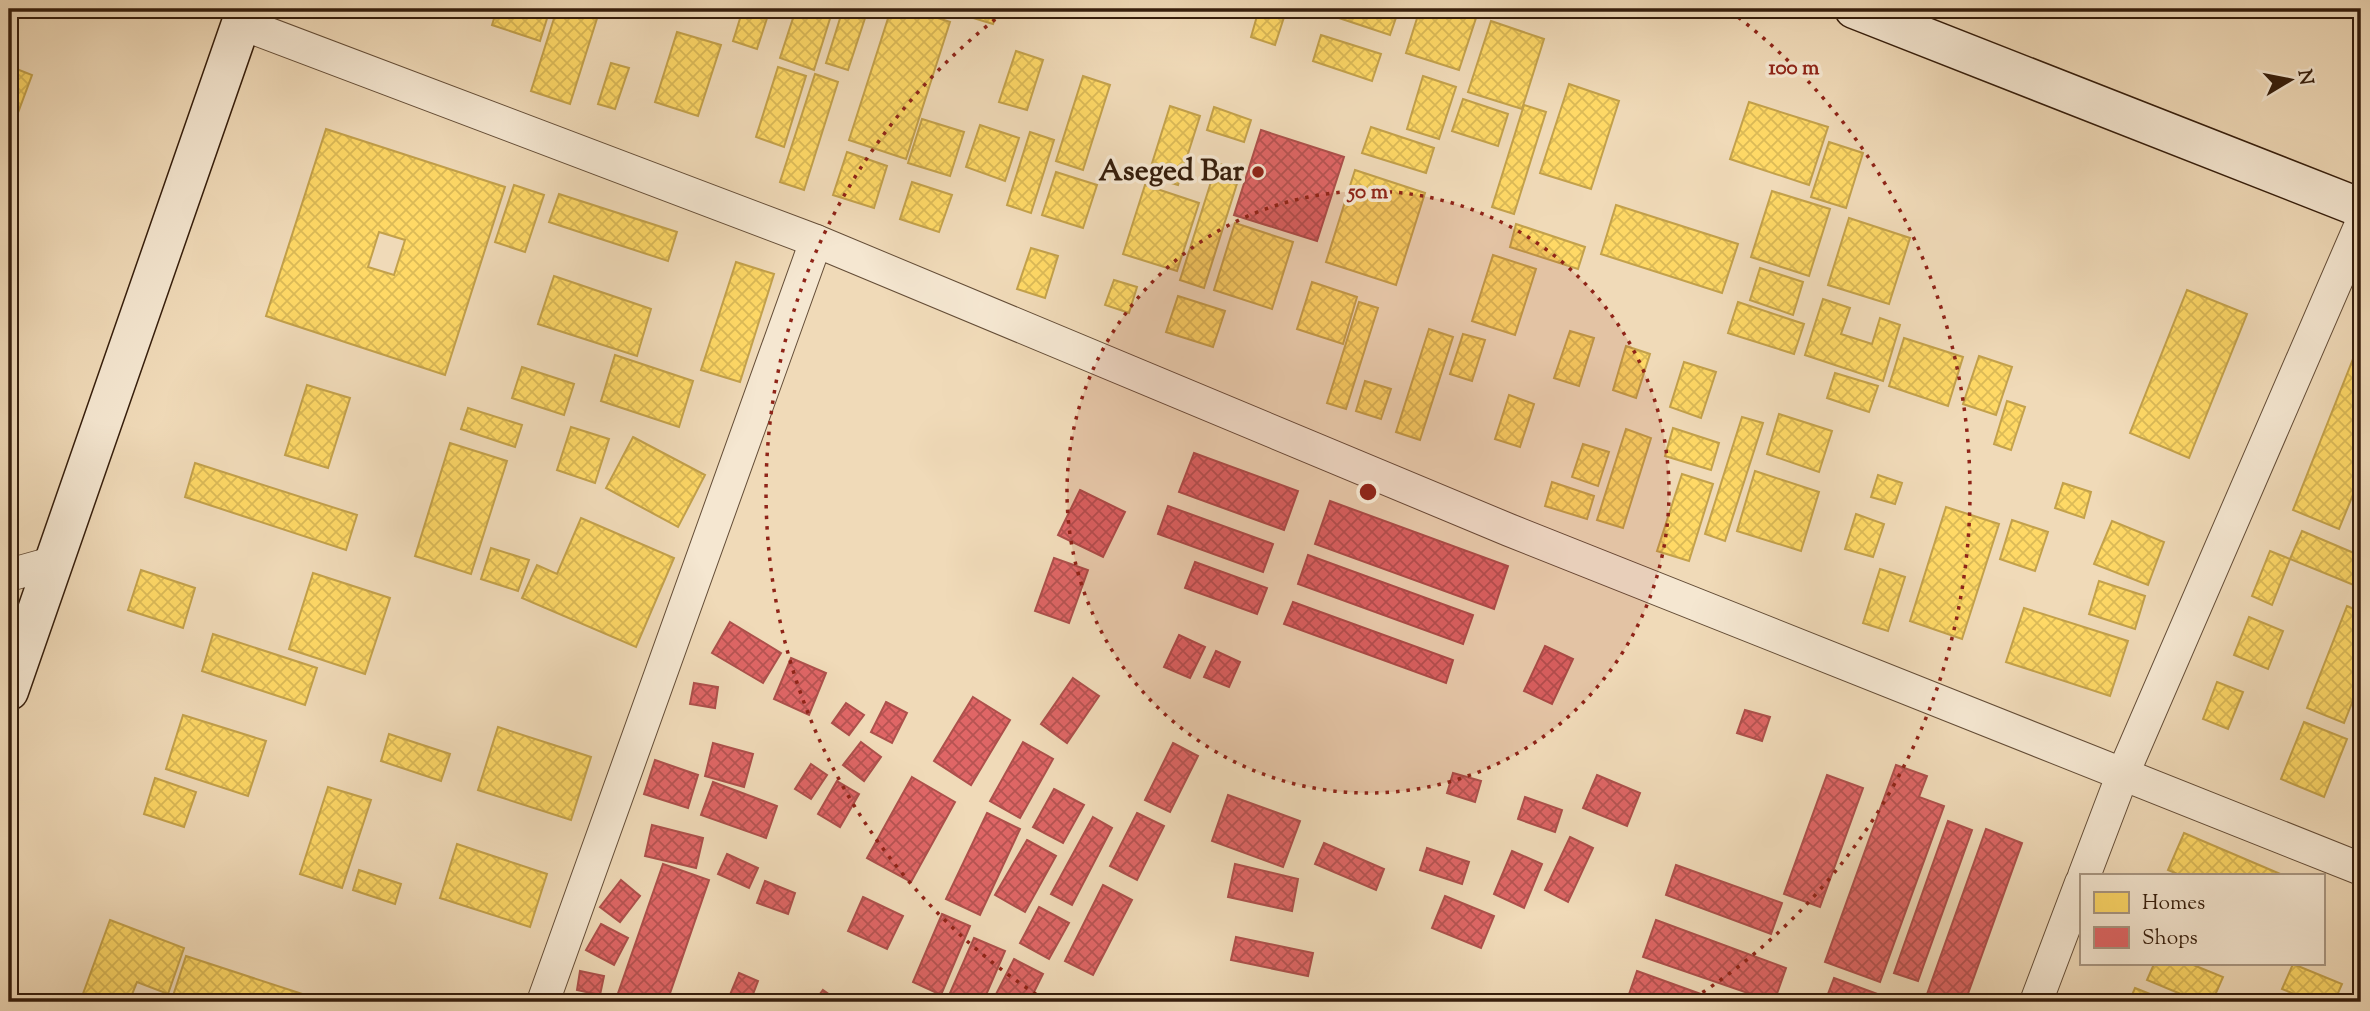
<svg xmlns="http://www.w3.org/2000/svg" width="2370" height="1011" viewBox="0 0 2370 1011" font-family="'Sorts Mill Goudy',serif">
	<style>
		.homes { fill: url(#homes-cross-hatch); stroke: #c3a14b; stroke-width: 2; fill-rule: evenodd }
		.shops { fill: url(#shops-cross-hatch); stroke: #ad504b; stroke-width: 2 }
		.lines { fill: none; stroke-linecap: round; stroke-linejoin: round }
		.street-casing { stroke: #644d37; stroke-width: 34 }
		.secondary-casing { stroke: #361e0c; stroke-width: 41 }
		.street { stroke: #f5e7d1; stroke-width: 32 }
		.secondary { stroke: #f5e7d1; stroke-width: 38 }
		.ring { fill: none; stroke: #8f2418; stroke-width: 3.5; stroke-dasharray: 3.5 7 }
		.poi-dot { fill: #8f2418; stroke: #f5e7d1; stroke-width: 2.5 }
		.labels { text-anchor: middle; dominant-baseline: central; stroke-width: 7; stroke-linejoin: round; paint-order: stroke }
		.poi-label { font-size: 30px; font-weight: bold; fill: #361e0c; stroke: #f5e7d1; text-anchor: end }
		.centre { fill: #8f2418; stroke: #f5e7d1; stroke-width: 3.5 }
		.ring-label { font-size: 21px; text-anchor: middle; font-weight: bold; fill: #8f2418; stroke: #f5e7d1; stroke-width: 7; stroke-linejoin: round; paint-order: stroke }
	</style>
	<defs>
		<pattern id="homes-cross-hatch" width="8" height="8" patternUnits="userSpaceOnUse" patternTransform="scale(1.75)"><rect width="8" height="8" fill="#ffd966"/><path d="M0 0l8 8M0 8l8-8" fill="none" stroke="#dbba57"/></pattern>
		<pattern id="shops-cross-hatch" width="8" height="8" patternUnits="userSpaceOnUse" patternTransform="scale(1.75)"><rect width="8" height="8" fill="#e06666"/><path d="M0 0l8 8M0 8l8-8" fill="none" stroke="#b65352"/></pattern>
	</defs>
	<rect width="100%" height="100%" fill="#f0dab8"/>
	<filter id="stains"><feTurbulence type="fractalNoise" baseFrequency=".00286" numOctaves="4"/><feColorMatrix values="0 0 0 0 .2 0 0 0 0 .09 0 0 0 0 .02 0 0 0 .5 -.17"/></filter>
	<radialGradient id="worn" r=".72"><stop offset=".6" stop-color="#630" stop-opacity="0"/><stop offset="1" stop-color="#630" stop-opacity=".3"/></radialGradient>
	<!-- homes -->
	<g class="homes">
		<path d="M497 9H550L540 41 492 25Z"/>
		<path d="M557 9H600L570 104 531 91Z"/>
		<path d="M743 9H770L757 49 733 41Z"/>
		<path d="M796 9H833L814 70 780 58Z"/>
		<path d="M843 9H868L848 70 826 63Z"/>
		<path d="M891 9H910L950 22 906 159 849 140Z"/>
		<path d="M944 9H999L993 24Z"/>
		<path d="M1259 9 1285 14 1275 45 1251 37Z"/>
		<path d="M1338 9H1399L1390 35 1336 17Z"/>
		<path d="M1420 9H1468L1478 12 1459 70 1406 53Z"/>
		<path d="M1491 21 1544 39 1522 109 1468 92Z"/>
		<path d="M677 32 721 45 698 116 655 102Z"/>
		<path d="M1321 35 1381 54 1372 81 1313 61Z"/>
		<path d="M1016 51 1043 60 1027 110 999 102Z"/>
		<path d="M611 63 629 68 615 109 598 104Z"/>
		<path d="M9 66 32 75 9 137Z"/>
		<path d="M778 67 806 76 784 147 756 137Z"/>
		<path d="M815 74 838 82 804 190 780 182Z"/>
		<path d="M1083 76 1110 85 1083 170 1056 161Z"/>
		<path d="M1423 76 1456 87 1439 139 1407 129Z"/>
		<path d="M1569 84 1619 101 1591 189 1540 173Z"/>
		<path d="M1463 99 1508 114 1498 146 1452 131Z"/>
		<path d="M1749 102 1828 127 1809 185 1730 159Z"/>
		<path d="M1524 105 1546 112 1514 214 1492 207Z"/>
		<path d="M1170 106 1200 116 1178 185 1148 176Z"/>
		<path d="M1214 107 1251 120 1244 142 1207 130Z"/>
		<path d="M922 119 964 132 950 176 908 163Z"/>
		<path d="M980 125 1019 138 1005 181 966 167Z"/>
		<path d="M1371 127 1434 148 1426 173 1362 153Z"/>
		<path d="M326 129 505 187 445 375 266 316ZM379 232 405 240 394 275 368 267Z"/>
		<path d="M1030 132 1054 140 1031 213 1007 205Z"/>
		<path d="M1829 142 1863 153 1846 208 1811 197Z"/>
		<path d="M847 152 887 166 874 208 833 195Z"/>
		<path d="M1217 163 1241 171 1204 288 1180 280Z"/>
		<path d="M1355 170 1425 193 1396 285 1326 262Z"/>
		<path d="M1056 172 1097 185 1083 228 1042 215Z"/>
		<path d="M912 182 952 195 939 232 900 219Z"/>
		<path d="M514 185 544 195 525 252 495 242Z"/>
		<path d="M1145 185 1199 203 1177 271 1123 254Z"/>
		<path d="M1772 191 1830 209 1809 276 1751 257Z"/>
		<path d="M559 194 677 232 668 261 549 222Z"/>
		<path d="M1616 205 1738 244 1722 293 1601 254Z"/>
		<path d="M1849 218 1910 238 1889 304 1828 285Z"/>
		<path d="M1235 223 1293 242 1272 309 1214 290Z"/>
		<path d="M1516 224 1585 247 1578 269 1510 247Z"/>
		<path d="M1031 248 1058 256 1045 298 1017 289Z"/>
		<path d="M1493 255 1536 269 1515 335 1472 321Z"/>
		<path d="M736 262 774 274 740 382 701 370Z"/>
		<path d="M1760 268 1803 282 1793 315 1750 300Z"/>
		<path d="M554 276 651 309 637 356 538 324Z"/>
		<path d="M1114 280 1137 287 1129 313 1105 305Z"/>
		<path d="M1312 282 1357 297 1343 344 1297 329Z"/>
		<path d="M2187 290 2247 314 2189 458 2130 433Z"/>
		<path d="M1178 296 1225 311 1213 347 1166 332Z"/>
		<path d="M1823 299 1850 308 1841 334 1872 344 1880 318 1900 325 1883 381 1805 355Z"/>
		<path d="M1359 302 1378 308 1346 409 1327 403Z"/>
		<path d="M1738 302 1804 324 1794 354 1728 333Z"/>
		<path d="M1429 329 1453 337 1420 440 1396 432Z"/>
		<path d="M1570 331 1594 338 1579 386 1554 378Z"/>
		<path d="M1463 334 1485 340 1472 381 1450 374Z"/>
		<path d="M1904 338 1963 357 1948 406 1889 386Z"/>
		<path d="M1626 346 1650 354 1636 398 1613 390Z"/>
		<path d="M615 355 693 381 679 427 601 401Z"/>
		<path d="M1979 356 2012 367 1996 415 1963 404Z"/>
		<path d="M2353 359 2361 362V475L2339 529 2293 510Z"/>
		<path d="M1684 362 1716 372 1701 418 1670 407Z"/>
		<path d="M522 367 574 384 564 415 512 398Z"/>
		<path d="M1835 373 1878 386 1869 412 1827 398Z"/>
		<path d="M1365 381 1391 389 1381 419 1356 411Z"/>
		<path d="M307 385 350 398 328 468 285 455Z"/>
		<path d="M1509 395 1534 404 1520 447 1495 439Z"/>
		<path d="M2007 401 2025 407 2011 450 1994 444Z"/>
		<path d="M468 408 522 425 515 447 461 429Z"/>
		<path d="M1779 414 1832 431 1819 472 1767 454Z"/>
		<path d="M1742 417 1763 423 1725 541 1705 534Z"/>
		<path d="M571 427 609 439 595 483 557 470Z"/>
		<path d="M1673 428 1719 443 1711 470 1665 456Z"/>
		<path d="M1626 429 1651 438 1623 528 1597 520Z"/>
		<path d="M633 437 705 475 678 527 606 488Z"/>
		<path d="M450 443 507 461 471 574 415 556Z"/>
		<path d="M1583 444 1609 452 1598 486 1572 477Z"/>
		<path d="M195 463 357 515 346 550 185 497Z"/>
		<path d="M1755 471 1819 492 1801 551 1737 531Z"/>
		<path d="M1682 474 1713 484 1689 561 1657 551Z"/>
		<path d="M1878 475 1902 483 1895 504 1871 497Z"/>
		<path d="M1552 482 1594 496 1587 519 1545 506Z"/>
		<path d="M2063 483 2091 492 2084 518 2055 508Z"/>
		<path d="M1946 507 1999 524 1962 639 1910 621Z"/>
		<path d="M1856 514 1884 524 1873 557 1845 549Z"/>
		<path d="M581 518 674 558 636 647 522 598 537 565 557 574Z"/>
		<path d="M2012 520 2048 532 2035 571 2000 559Z"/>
		<path d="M2112 521 2164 542 2148 585 2094 564Z"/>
		<path d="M2302 531 2361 556V588L2290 559Z"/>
		<path d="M491 548 529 560 518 591 481 579Z"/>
		<path d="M2270 551 2290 559 2272 605 2252 596Z"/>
		<path d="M1880 569 1905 577 1888 631 1863 623Z"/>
		<path d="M141 570 195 588 183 628 128 610Z"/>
		<path d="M313 573 390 598 365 674 289 649Z"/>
		<path d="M2099 581 2145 596 2135 629 2089 614Z"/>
		<path d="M2347 606 2361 612V680L2344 723 2307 708Z"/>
		<path d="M2024 608 2128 641 2110 696 2006 662Z"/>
		<path d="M2249 617 2283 631 2268 669 2234 655Z"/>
		<path d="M213 634 317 668 305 705 202 671Z"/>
		<path d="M2217 682 2243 692 2228 729 2203 719Z"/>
		<path d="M183 715 266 741 248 796 166 769Z"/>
		<path d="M2304 722 2347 739 2324 797 2281 779Z"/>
		<path d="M498 727 591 757 571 820 478 790Z"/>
		<path d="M389 734 450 754 441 781 381 761Z"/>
		<path d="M155 778 196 792 184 827 144 814Z"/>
		<path d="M328 787 371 800 342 888 300 874Z"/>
		<path d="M2184 833 2285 876H2182L2168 870Z"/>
		<path d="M457 844 547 874 530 927 440 898Z"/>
		<path d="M359 870 401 884 395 904 353 890Z"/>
		<path d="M110 920 184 948 168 994 137 982 129 1002H80Z"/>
		<path d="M186 956 327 1002H171Z"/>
		<path d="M2154 964H2191L2223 977 2212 1002H2200L2147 980Z"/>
		<path d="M2293 964 2342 984 2334 1002H2313L2282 989Z"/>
		<path d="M2135 988 2170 1002H2129Z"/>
	</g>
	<!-- shops -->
	<g class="shops">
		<path d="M1261 130 1344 157 1317 241 1234 215Z"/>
		<path d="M1194 453 1298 491 1284 530 1179 492Z"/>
		<path d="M1080 490 1125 512 1103 557 1058 535Z"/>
		<path d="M1330 501 1508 566 1494 609 1315 544Z"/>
		<path d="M1168 506 1273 544 1263 572 1158 534Z"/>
		<path d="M1308 555 1473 615 1463 644 1298 584Z"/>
		<path d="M1054 558 1088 570 1069 623 1035 611Z"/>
		<path d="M1195 562 1267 588 1257 614 1185 588Z"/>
		<path d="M1293 602 1453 660 1446 683 1284 624Z"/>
		<path d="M730 622 781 653 763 683 712 653Z"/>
		<path d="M1179 635 1205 647 1190 678 1164 667Z"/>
		<path d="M1545 646 1573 659 1552 704 1524 691Z"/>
		<path d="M1216 651 1240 662 1229 687 1204 677Z"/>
		<path d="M791 658 826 673 809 715 774 699Z"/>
		<path d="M1073 678 1099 696 1067 743 1041 724Z"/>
		<path d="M694 683 718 687 715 708 690 704Z"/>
		<path d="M973 697 1010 720 971 785 934 761Z"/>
		<path d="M886 702 907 713 892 743 871 732Z"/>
		<path d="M846 703 864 715 849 735 832 723Z"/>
		<path d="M1745 710 1770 717 1762 741 1737 733Z"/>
		<path d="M861 742 881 757 864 781 843 765Z"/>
		<path d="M1023 742 1053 759 1020 818 990 801Z"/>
		<path d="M713 743 753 754 744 787 705 776Z"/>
		<path d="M1173 743 1198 756 1170 812 1145 800Z"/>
		<path d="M655 760 698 775 688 808 644 794Z"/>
		<path d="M811 764 827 775 811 799 795 789Z"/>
		<path d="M1896 765 1927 776 1919 797 1944 806 1880 982 1825 962Z"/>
		<path d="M1453 773 1481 781 1475 802 1447 793Z"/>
		<path d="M1597 775 1640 793 1627 826 1583 808Z"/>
		<path d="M1827 775 1863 788 1820 907 1784 894Z"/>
		<path d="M912 777 955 802 911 882 867 858Z"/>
		<path d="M837 781 859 794 840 827 818 814Z"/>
		<path d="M713 782 777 806 766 838 701 815Z"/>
		<path d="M1054 789 1084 805 1063 843 1033 827Z"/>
		<path d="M1228 795 1300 821 1283 867 1212 841Z"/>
		<path d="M1525 797 1562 810 1555 832 1518 819Z"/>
		<path d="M987 813 1020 829 980 915 946 899Z"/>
		<path d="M1137 813 1164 826 1137 880 1110 866Z"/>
		<path d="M1093 817 1112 828 1072 905 1051 894Z"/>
		<path d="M1948 821 1972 830 1918 981 1894 973Z"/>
		<path d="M652 825 703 838 696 868 645 856Z"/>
		<path d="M1986 829 2022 843 1965 1002H1941L1926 997Z"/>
		<path d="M1570 837 1593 848 1568 902 1545 890Z"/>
		<path d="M1027 840 1056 856 1025 912 995 895Z"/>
		<path d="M1324 843 1384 869 1376 890 1315 864Z"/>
		<path d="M1427 848 1469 862 1462 884 1420 870Z"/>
		<path d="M1512 851 1542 864 1524 908 1494 894Z"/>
		<path d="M727 854 758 868 749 888 718 874Z"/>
		<path d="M663 864 709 880 667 1002H615Z"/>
		<path d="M1235 864 1298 879 1292 911 1228 897Z"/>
		<path d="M1676 865 1782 903 1771 934 1666 895Z"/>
		<path d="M621 880 640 896 620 922 600 907Z"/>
		<path d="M765 881 795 893 788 914 757 903Z"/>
		<path d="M1103 885 1132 900 1093 975 1065 961Z"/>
		<path d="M1445 896 1494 916 1481 948 1432 928Z"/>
		<path d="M863 897 903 916 887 949 848 931Z"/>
		<path d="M1039 907 1069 923 1049 959 1020 943Z"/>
		<path d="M942 914 970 926 941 995 913 982Z"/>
		<path d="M1656 920 1786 968 1774 1002 1643 957Z"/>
		<path d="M601 924 628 938 614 965 586 950Z"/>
		<path d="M1236 937 1313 953 1308 976 1231 960Z"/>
		<path d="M974 938 1005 951 983 1002H951L947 1000Z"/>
		<path d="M1014 959 1043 974 1029 1002H992Z"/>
		<path d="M580 971 604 976 600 995 577 990Z"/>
		<path d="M1637 971 1723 1002H1633L1627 1000Z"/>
		<path d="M739 973 758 981 750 1002H727Z"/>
		<path d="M1834 978 1899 1002H1825Z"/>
		<path d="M823 990 840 1002H814Z"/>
	</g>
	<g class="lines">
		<defs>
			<g id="street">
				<path d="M240 23 816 241 1509 530 2361 869"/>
				<path d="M9 575 52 563"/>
				<path d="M2084 876 2122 776 2361 224"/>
				<path d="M543 1002 816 241"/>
				<path d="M2036 1002 2081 883"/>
			</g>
			<g id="secondary">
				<path d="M1854 9 2361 208"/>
				<path d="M9 691 246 9"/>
			</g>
		</defs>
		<!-- street casing -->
		<use href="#street" class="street-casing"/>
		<!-- secondary casing -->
		<use href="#secondary" class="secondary-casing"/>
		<!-- street -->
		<use href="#street" class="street"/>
		<!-- secondary -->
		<use href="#secondary" class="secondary"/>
	</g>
	<!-- distance rings -->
	<circle cx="1368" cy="492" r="301" fill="#8f2418" fill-opacity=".12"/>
	<g class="ring">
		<circle cx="1368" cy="492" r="301"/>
		<path d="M1045 1000A602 602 0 0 1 1006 11M1730 11A602 602 0 0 1 1691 1000"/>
	</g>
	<!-- markers -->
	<circle class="poi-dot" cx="1258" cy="172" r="7"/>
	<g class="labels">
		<!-- poi labels -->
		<g class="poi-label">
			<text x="1244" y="172">Aseged Bar</text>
		</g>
	</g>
	<circle cx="1368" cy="492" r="10" class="centre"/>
	<g class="ring-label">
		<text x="1794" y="74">100 m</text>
		<text x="1368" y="198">50 m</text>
	</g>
	<!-- margin -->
	<rect width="2370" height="1011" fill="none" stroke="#f0dab8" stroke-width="35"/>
	<rect x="10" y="10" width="2349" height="990" fill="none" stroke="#361e0c" stroke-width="3.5"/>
	<rect x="18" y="18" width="2335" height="976" fill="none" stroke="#361e0c" stroke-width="2"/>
	<!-- legend -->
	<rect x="2080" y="874" width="245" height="91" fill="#f5e7d1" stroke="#a99782" stroke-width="2"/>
	<rect x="2094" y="892" width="35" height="21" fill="#ffd966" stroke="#a99782" stroke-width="2"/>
	<text x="2142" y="909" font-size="21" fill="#361e0c">Homes</text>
	<rect x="2094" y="927" width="35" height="21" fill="#e06666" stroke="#a99782" stroke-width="2"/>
	<text x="2142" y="944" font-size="21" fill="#361e0c">Shops</text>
	<!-- north arrow -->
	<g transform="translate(2290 80) rotate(80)" stroke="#f5e7d1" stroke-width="5" paint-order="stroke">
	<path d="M0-5L12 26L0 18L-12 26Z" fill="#361e0c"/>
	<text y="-10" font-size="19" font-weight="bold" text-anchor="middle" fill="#361e0c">N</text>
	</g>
	<rect width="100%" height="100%" filter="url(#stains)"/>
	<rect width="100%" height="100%" fill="url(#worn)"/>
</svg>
